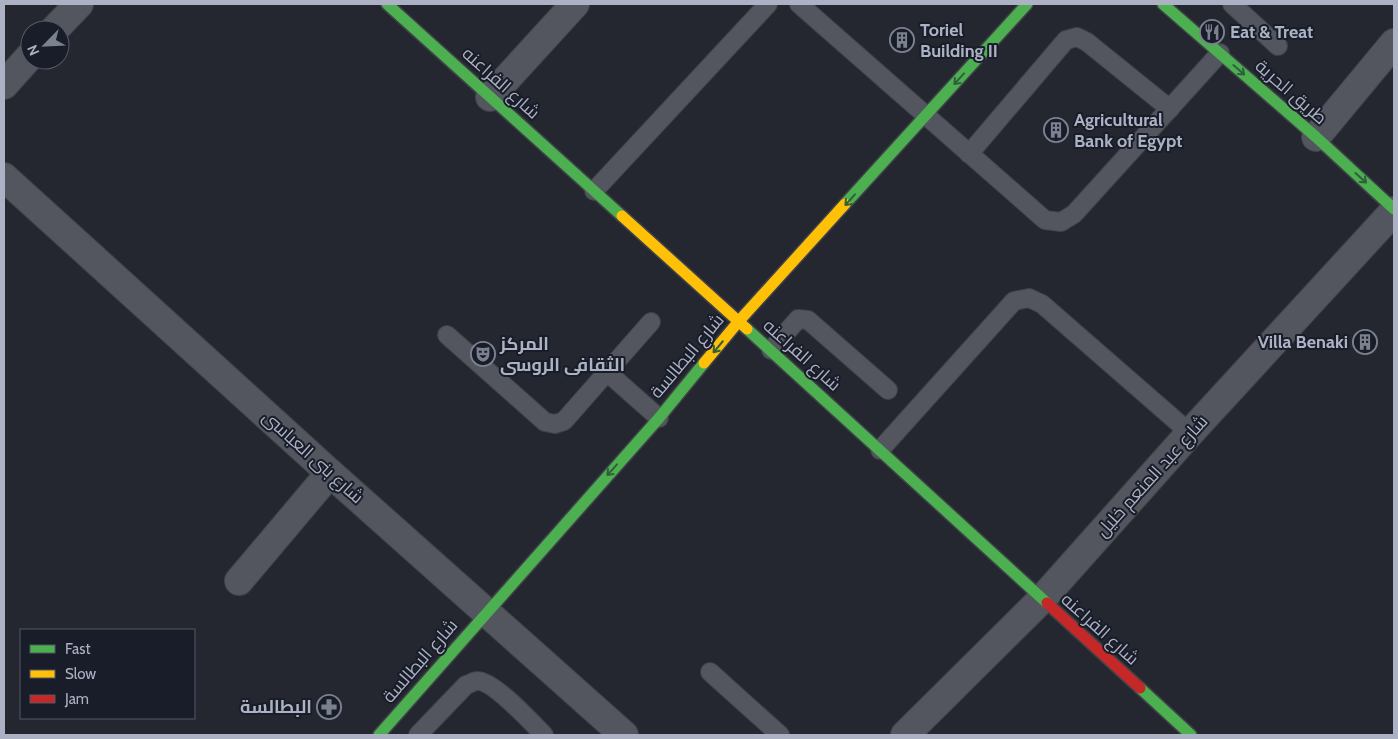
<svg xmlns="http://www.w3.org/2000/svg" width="1398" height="739" viewBox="0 0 1398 739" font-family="Cabin,Cairo,sans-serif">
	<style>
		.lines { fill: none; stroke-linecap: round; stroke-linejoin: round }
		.lane-casing { stroke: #404249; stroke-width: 20 }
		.street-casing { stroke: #404249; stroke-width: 30 }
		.fast-casing { stroke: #404249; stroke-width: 14 }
		.slow-casing { stroke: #404249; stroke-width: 14 }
		.jam-casing { stroke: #404249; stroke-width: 14 }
		.lane { stroke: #53565e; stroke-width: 18 }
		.street { stroke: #53565e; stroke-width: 28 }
		.fast { stroke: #4caf50; stroke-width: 11 }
		.slow { stroke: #ffc107; stroke-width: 11 }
		.jam { stroke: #c62828; stroke-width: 11 }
		.oneway { stroke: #2f5f3b }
		.labels { text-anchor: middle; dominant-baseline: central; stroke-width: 4; stroke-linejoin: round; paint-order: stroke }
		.poi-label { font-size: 18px; font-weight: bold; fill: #acb2c3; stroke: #181d29; text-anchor: start }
		.street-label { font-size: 18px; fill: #acb2c3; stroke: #181d29 }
	</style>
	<rect width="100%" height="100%" fill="#24272f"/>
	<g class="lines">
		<defs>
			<g id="lane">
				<path d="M799 4 1045 220 1061 222 1074 214 1220 53"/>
				<path d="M1232 4 1278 46"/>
				<path d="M969 154 1066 40 1077 37 1087 42 1170 109"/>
				<path d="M594 191 768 4"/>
				<path d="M447 335 545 422 555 424 564 421 651 322"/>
				<path d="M771 350 798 319 808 320 888 390"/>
				<path d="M607 372 659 418"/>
				<path d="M880 450 1014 301 1029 298 1042 304 1190 433"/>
				<path d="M710 672 780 735"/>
				<path d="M418 735 466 685C470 684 474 681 477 681 493 680 532 723 544 735"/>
			</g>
			<g id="street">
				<path d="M54 30 79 4"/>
				<path d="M4 85 30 56"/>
				<path d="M490 97 575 4"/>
				<path d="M1316 137 1394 43"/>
				<path d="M4 177 330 473 624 735"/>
				<path d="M239 581 330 473"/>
				<path d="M905 735 1042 599 1190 433 1394 211"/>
			</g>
			<g id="fast">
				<path d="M387 4 622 216"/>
				<path d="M1163 4 1316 137 1394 209"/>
				<path d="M845 204 1027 4"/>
				<path d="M747 329 1047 603"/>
				<path d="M1140 688 1191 735"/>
				<path d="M379 735 659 418 704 363"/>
			</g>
			<g id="slow">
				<path d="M622 216 747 329"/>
				<path d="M704 363 739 321 845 204"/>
			</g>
			<path id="jam" d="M1047 603 1140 688"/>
		</defs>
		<!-- lane casing -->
		<use href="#lane" class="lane-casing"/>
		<!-- street casing -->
		<use href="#street" class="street-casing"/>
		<!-- fast casing -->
		<use href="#fast" class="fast-casing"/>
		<!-- slow casing -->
		<use href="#slow" class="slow-casing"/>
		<!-- jam casing -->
		<use href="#jam" class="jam-casing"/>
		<!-- lane -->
		<use href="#lane" class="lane"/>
		<!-- street -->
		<use href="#street" class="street"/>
		<!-- fast -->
		<use href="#fast" class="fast"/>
		<!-- slow -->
		<use href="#slow" class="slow"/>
		<!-- jam -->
		<use href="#jam" class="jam"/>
	</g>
	<!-- one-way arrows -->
	<defs><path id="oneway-shaft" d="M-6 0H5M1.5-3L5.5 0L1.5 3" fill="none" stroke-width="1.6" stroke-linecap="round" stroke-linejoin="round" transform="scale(1.25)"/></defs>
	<g class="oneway">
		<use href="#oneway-shaft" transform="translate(1239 70) rotate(41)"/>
		<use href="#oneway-shaft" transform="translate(959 79) rotate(132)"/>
		<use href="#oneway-shaft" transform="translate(1361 178) rotate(42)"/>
		<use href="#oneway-shaft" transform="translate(850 200) rotate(132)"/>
		<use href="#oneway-shaft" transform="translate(718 347) rotate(130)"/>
		<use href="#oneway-shaft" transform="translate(612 470) rotate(132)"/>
	</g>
	<!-- icons -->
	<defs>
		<symbol id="restaurant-ring" viewBox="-11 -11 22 22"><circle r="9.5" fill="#181d29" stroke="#7c818f" stroke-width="1.5"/><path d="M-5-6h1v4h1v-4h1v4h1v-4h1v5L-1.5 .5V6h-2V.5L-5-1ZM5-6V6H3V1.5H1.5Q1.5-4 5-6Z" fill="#7c818f"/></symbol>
		<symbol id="building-ring" viewBox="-11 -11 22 22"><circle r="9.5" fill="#181d29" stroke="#7c818f" stroke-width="1.5"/><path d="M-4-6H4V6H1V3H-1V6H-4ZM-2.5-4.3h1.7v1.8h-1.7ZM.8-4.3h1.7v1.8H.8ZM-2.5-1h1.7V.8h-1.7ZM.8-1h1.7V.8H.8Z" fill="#7c818f"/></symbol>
		<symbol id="theatre-ring" viewBox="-11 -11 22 22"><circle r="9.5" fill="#181d29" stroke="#7c818f" stroke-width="1.5"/><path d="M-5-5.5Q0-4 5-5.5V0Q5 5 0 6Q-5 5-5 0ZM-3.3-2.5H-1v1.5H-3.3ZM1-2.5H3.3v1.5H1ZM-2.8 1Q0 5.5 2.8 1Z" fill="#7c818f"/></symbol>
		<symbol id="pharmacy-ring" viewBox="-11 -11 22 22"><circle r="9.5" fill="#181d29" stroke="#7c818f" stroke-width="1.5"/><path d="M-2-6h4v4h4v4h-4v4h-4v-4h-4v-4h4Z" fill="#7c818f"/></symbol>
	</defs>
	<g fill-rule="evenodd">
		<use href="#restaurant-ring" x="1198" y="18" width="28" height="28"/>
		<use href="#building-ring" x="888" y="26" width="28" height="28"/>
		<use href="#building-ring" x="1042" y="116" width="28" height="28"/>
		<use href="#building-ring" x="1351" y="328" width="28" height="28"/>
		<use href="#theatre-ring" x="469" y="340" width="28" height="28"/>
		<use href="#pharmacy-ring" x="315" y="693" width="28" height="28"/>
	</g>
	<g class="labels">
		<!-- poi labels -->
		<g class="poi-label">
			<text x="920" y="30">Toriel<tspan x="920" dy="21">Building II</tspan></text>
			<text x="1230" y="32">Eat &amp; Treat</text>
			<text x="1074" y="120">Agricultural<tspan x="1074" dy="21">Bank of Egypt</tspan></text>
			<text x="1348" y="342" text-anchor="end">Villa Benaki</text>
			<text x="500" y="344">المركز<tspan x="500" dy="21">الثقافى الروسى</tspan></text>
			<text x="312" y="707" text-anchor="end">البطالسة</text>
		</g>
		<!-- street labels -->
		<g class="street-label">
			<text transform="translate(501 83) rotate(42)">شارع الفراعنه</text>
			<text transform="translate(1291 92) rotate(41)">طريق الحرية</text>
			<text transform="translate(802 355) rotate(42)">شارع الفراعنه</text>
			<text transform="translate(687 356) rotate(-50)">شارع البطالسة</text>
			<text transform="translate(313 457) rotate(42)">شارع بنى العباسى</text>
			<text transform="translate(1152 476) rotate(-48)">شارع عبد المنعم خليل</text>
			<text transform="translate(1100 629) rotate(42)">شارع الفراعنه</text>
			<text transform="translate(420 661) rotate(-49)">شارع البطالسة</text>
		</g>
	</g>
	<!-- border -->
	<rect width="1398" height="739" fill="none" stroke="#acb2c3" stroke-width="10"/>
	<!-- legend -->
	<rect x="20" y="629" width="175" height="90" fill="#181d29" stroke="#535967"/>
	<rect x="30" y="645" width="25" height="8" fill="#4caf50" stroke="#535967"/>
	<text x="65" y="654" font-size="15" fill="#acb2c3">Fast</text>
	<rect x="30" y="670" width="25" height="8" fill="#ffc107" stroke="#535967"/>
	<text x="65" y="679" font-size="15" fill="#acb2c3">Slow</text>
	<rect x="30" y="695" width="25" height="8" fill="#c62828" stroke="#535967"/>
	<text x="65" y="704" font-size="15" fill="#acb2c3">Jam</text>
	<!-- north arrow -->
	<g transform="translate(45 45) rotate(246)"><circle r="24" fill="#181d29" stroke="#535967"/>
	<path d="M0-4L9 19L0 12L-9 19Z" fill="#7c818f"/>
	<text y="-8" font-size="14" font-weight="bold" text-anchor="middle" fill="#acb2c3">N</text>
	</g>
</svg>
